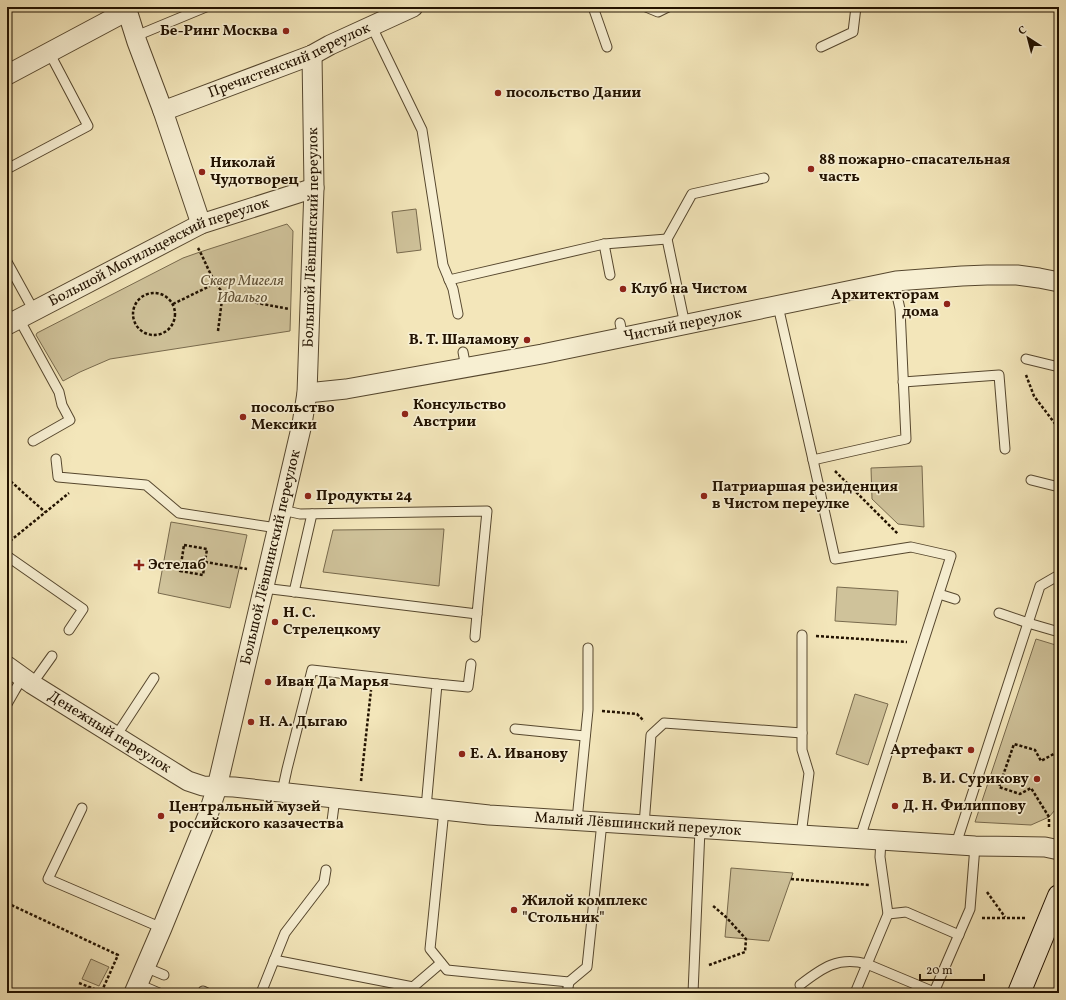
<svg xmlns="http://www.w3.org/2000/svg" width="1066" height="1000" viewBox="0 0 1066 1000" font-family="Vollkorn,serif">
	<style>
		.green { fill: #cfc29a; stroke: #786a4d }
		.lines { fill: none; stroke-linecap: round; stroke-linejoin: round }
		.service-casing { stroke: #56472e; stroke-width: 11 }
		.minor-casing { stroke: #56472e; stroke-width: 21 }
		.secondary-casing { stroke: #221200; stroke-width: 24 }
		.path { stroke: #221200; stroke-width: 2.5; stroke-dasharray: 3 2; stroke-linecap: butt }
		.service { stroke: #f7efd2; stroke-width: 9 }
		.minor { stroke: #f7efd2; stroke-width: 19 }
		.secondary { stroke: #f7efd2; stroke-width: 22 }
		.poi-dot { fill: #8f2418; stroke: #f7efd2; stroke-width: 1.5 }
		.labels { text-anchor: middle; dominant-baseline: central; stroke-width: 3.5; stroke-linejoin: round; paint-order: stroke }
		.poi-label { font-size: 15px; font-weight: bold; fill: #221200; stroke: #f7efd2; text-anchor: start }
		.street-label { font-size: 15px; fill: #221200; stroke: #f7efd2 }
		.park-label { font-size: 15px; font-style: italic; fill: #5f5036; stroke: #f7efd2 }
	</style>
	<rect width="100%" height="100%" fill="#f3e6ba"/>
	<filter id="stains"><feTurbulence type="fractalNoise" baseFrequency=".005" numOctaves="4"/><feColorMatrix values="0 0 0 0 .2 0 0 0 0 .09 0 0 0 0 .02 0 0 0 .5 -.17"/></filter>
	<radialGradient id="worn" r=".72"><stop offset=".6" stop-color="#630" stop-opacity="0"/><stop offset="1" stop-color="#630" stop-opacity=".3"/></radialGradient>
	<!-- green -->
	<g class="green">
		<path d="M416 209 421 250 397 253 392 212Z"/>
		<path d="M287 224 293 231 290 331 110 359 80 372 63 381 36 335 37 333 183 258 200 252Z"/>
		<path d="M922 466 924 527 898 524 872 499 871 468Z"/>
		<path d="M171 522 247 535 230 608 158 593Z"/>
		<path d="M444 529 439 586 323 572 333 530Z"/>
		<path d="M837 587 898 591 896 625 835 621Z"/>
		<path d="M1036 639 1059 646V798L1055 810 1049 817 1031 825 975 822Z"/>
		<path d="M855 694 888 704 868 765 836 754Z"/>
		<path d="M731 868 793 873 769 941 725 937Z"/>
		<path d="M91 959 109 967 99 986 82 979Z"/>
	</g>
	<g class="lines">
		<defs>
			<g id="service">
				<path d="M593 7 607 47"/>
				<path d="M646 7 658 12 668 7"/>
				<path d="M372 27 422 130 443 265 453 289 458 314"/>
				<path d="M136 36 206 7"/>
				<path d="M821 47 853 32 856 7"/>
				<path d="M7 169 88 126 49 52"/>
				<path d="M604 244 610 275"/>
				<path d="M7 262 34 311"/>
				<path d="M449 280 604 244 667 239"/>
				<path d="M778 306 813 460 906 439 900 309 898 300 896 281"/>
				<path d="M19 319 59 392 62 405 70 420 33 441"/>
				<path d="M620 323 623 338"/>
				<path d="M685 325 667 239 692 194 764 178"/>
				<path d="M463 352 466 368"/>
				<path d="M1026 359 1059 367"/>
				<path d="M903 382 999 375 1005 449"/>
				<path d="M56 459 58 477 146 485 179 513 277 528"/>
				<path d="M813 460 835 559 911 547 951 556 860 838"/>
				<path d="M1031 480 1059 487"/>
				<path d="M7 556 83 609 69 630"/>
				<path d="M263 588 477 614 487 511 300 514 282 510"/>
				<path d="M294 592 312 514"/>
				<path d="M939 594 955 599"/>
				<path d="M999 613 1028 623 1040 586 1059 575"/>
				<path d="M475 637 477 614"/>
				<path d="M32 684 52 656"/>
				<path d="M437 684 468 687 471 664"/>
				<path d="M7 704 15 690 23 677"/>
				<path d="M515 729 585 736"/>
				<path d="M116 736 154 678"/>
				<path d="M282 792 287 769 312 670 437 684 426 808"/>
				<path d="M82 808 48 879 162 928"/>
				<path d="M444 810 430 949 447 970 569 982 587 967 602 822"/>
				<path d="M577 820 588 710V648"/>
				<path d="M332 821 335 798"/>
				<path d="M644 825 651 735 664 723 802 733"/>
				<path d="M801 835 809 773 802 750V635"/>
				<path d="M956 844 1028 623 1059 632"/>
				<path d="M888 914 906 912 959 935"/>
				<path d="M274 960 413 987 441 963"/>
				<path d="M145 967 164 975"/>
				<path d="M138 984 159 993"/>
				<path d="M800 985C822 968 838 956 867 964L934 992 970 909 975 846"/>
				<path d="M203 991 207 993"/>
				<path d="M261 993 285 933 324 882 326 870"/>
				<path d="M567 993 569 982"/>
				<path d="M693 993 700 829"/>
				<path d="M855 993 888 914 880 857 881 840"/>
			</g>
			<g id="minor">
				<path d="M126 7 137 42 163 111 201 224"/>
				<path d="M7 75 127 11"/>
				<path id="s1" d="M163 111 312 55 330 45 413 7"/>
				<path id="s2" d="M7 325 201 224 314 188"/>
				<path id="s3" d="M307 393 346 389 542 354 896 281 962 276 987 275H1017L1039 278 1059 282"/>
				<path id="s4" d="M7 666 32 684 175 773 188 781 203 786 234 787 489 815 975 846 1045 847 1059 850"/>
				<path id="s5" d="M134 993 162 928 208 815 217 787 302 424 307 393 314 188 312 55"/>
			</g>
			<path id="secondary" d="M1019 993 1059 896"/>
		</defs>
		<!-- service casing -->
		<use href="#service" class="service-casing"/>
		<!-- minor casing -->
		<use href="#minor" class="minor-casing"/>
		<!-- secondary casing -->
		<use href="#secondary" class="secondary-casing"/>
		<!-- path -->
		<g class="path">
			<path d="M198 248C205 260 213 284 223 292 233 300 275 306 289 309"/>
			<circle cx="154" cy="314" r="21"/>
			<path d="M173 304 216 283"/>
			<path d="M218 331 223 292"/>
			<path d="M1026 375 1034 396 1059 429"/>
			<path d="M835 471 898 534"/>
			<path d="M7 478 45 512"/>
			<path d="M10 541 69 493"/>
			<path d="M184 545 207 549 203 575 180 571Z"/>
			<path d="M205 562 247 569"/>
			<path d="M816 636 907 642"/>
			<path d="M602 711 637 714 644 721"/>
			<path d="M361 781 371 690"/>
			<path d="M1049 827V817L1031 788 1020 794 999 787 1014 744 1035 750 1041 761 1059 751"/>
			<path d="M791 879 869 885"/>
			<path d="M987 892 1005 917"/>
			<path d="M7 903 118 955 101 993"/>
			<path d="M982 918H1026"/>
			<path d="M709 965 745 952 746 939 726 917 712 905"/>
			<path d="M79 983 102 992"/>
			<path d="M87 993 89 987"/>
		</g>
		<!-- service -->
		<use href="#service" class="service"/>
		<!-- minor -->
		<use href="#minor" class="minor"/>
		<!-- secondary -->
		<use href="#secondary" class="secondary"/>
	</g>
	<!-- markers -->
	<g class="poi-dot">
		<circle cx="286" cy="31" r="4"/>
		<circle cx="498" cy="93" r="4"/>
		<circle cx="811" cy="169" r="4"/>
		<circle cx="202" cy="172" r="4"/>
		<circle cx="623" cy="289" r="4"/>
		<circle cx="947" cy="304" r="4"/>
		<circle cx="527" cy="340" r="4"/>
		<circle cx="405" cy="414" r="4"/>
		<circle cx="243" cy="417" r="4"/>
		<circle cx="308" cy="496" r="4"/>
		<circle cx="704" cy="496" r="4"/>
		<path d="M137 559h4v4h4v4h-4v4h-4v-4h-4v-4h4z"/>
		<circle cx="275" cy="622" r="4"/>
		<circle cx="268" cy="682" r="4"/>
		<circle cx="251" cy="722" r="4"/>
		<circle cx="971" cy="750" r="4"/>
		<circle cx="462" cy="754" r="4"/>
		<circle cx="1037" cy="779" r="4"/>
		<circle cx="895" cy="806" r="4"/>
		<circle cx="161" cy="816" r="4"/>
		<circle cx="514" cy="910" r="4"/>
	</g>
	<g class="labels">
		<!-- poi labels -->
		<g class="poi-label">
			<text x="278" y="31" text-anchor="end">Бе-Ринг Москва</text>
			<text x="506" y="93">посольство Дании</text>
			<text x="819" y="160">88 пожарно-спасательная<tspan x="819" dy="17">часть</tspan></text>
			<text x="210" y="163">Николай<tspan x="210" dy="17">Чудотворец</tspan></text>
			<text x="631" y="289">Клуб на Чистом</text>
			<text x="939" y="295" text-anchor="end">Архитекторам<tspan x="939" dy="17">дома</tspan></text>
			<text x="519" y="340" text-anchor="end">В. Т. Шаламову</text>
			<text x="413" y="405">Консульство<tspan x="413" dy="17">Австрии</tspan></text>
			<text x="251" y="408">посольство<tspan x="251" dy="17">Мексики</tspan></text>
			<text x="712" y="487">Патриаршая резиденция<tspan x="712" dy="17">в Чистом переулке</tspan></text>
			<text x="316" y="496">Продукты 24</text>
			<text x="148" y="565">Эстелаб</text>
			<text x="283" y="613">Н. С.<tspan x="283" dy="17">Стрелецкому</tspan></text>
			<text x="276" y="682">Иван Да Марья</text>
			<text x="259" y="722">Н. А. Дыгаю</text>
			<text x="963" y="750" text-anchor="end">Артефакт</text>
			<text x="470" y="754">Е. А. Иванову</text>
			<text x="1029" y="779" text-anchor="end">В. И. Сурикову</text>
			<text x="903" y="806">Д. Н. Филиппову</text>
			<text x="169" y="807">Центральный музей<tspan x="169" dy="17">российского казачества</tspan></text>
			<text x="522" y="901">Жилой комплекс<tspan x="522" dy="17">"Стольник"</tspan></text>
		</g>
		<!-- street labels -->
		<g class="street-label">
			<text stroke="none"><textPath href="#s1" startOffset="136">Пречистенский переулок</textPath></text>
			<text stroke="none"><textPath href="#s5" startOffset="782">Большой Лёвшинский переулок</textPath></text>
			<text stroke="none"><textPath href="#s2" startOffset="169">Большой Могильцевский переулок</textPath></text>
			<text stroke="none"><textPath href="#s3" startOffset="382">Чистый переулок</textPath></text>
			<text stroke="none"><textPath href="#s5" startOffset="458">Большой Лёвшинский переулок</textPath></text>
			<text stroke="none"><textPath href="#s4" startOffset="122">Денежный переулок</textPath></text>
			<text stroke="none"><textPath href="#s4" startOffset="667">Малый Лёвшинский переулок</textPath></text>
		</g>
		<!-- park labels -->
		<g class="park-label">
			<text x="242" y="281">Сквер Мигеля<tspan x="242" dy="17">Идальго</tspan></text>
		</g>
	</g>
	<!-- margin -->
	<rect width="1066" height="1000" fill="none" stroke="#f3e6ba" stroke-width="24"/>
	<rect x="8" y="8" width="1050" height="984" fill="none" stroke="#221200" stroke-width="2"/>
	<rect x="12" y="12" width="1042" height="976" fill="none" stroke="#221200"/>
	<!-- north arrow -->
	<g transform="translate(1028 38) rotate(324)" stroke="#f7efd2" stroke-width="3" paint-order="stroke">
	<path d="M0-3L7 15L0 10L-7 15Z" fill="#221200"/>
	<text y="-6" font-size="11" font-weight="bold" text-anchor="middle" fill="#221200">С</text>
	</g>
	<!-- scale -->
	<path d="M920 974v6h64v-6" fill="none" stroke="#221200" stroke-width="2"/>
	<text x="926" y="974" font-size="12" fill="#221200" stroke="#f7efd2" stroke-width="3" paint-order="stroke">20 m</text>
	<rect width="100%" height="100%" filter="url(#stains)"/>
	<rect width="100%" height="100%" fill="url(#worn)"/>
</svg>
